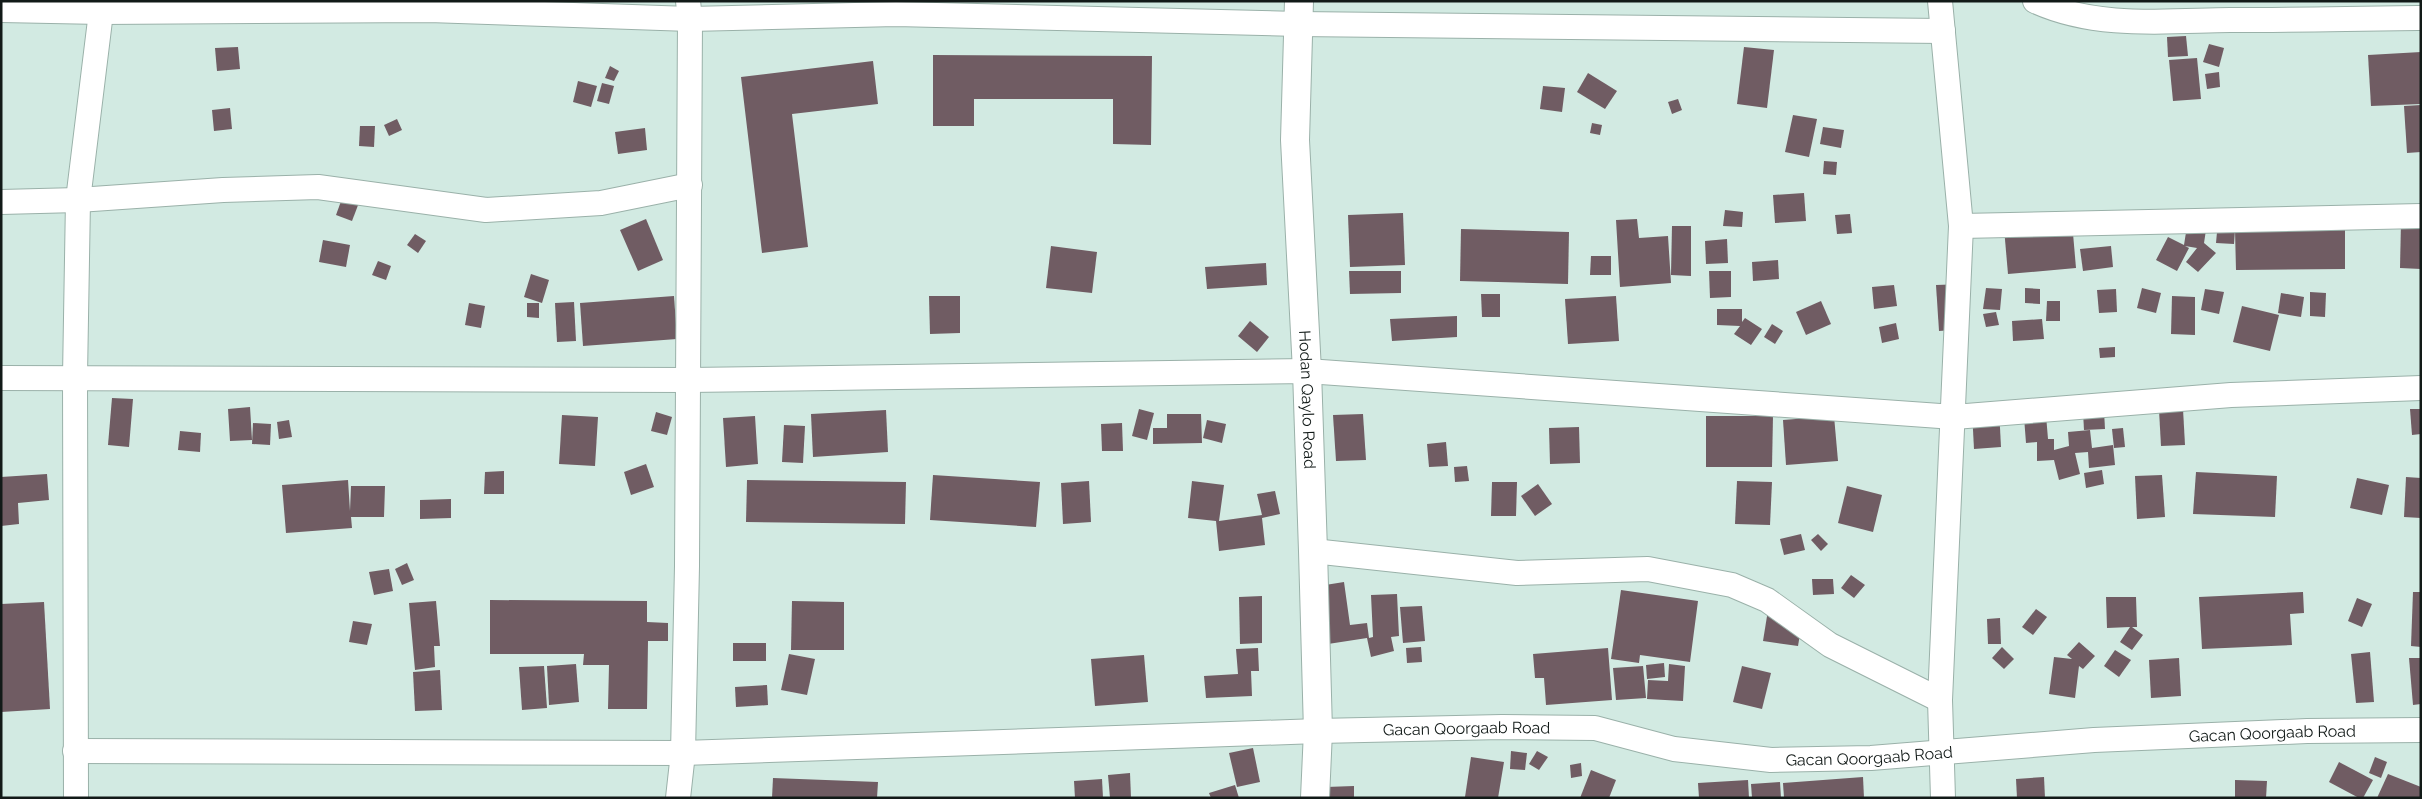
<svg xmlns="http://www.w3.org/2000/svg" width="2422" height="799" viewBox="0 0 2422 799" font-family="Raleway,sans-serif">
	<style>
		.building { fill: #705c63 }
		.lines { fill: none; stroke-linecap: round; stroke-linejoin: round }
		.street-casing { stroke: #9ab1a9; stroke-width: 26 }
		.secondary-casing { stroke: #9ab1a9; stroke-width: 30 }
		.street { stroke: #fff; stroke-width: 24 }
		.secondary { stroke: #fff; stroke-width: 28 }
		.labels { text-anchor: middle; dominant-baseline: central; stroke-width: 5; stroke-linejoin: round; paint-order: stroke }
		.street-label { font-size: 16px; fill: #121a18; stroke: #d2eae2 }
	</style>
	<rect width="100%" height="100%" fill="#d2eae2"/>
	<!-- building -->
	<g class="building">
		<path d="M2186 36 2188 56 2168 57 2167 37Z"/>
		<path d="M2209 44 2224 48 2219 67 2203 62Z"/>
		<path d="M238 47 240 69 217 71 215 48Z"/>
		<path d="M1744 47 1774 50 1767 108 1737 104Z"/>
		<path d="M2421 52V104L2371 106 2368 55Z"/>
		<path d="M933 55 1152 56 1151 145 1113 144V99H974V126H933Z"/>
		<path d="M2197 58 2201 99 2173 101 2169 60Z"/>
		<path d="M873 61 878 104 792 114 808 247 762 253 741 77Z"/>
		<path d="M610 66 619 71 614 81 605 78Z"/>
		<path d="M2219 72 2220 87 2207 89 2205 74Z"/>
		<path d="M1588 73 1617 91 1605 109 1577 92Z"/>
		<path d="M578 81 597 86 591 107 573 102Z"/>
		<path d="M602 83 614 86 609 104 597 101Z"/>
		<path d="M1543 86 1565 88 1562 112 1540 109Z"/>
		<path d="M1678 99 1682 110 1672 114 1668 102Z"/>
		<path d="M2421 105V152L2407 153 2404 106Z"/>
		<path d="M230 108 232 129 214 131 212 110Z"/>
		<path d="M1793 115 1817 119 1809 157 1785 152Z"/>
		<path d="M397 119 402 130 389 136 384 125Z"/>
		<path d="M1592 123 1602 125 1600 135 1590 133Z"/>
		<path d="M360 126H375L374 147 359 146Z"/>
		<path d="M1823 127 1844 130 1841 148 1820 144Z"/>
		<path d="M645 128 647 150 618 154 615 132Z"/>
		<path d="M1824 161 1837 162 1836 175 1823 174Z"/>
		<path d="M344 193 360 200 352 221 336 215Z"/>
		<path d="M1804 193 1806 221 1775 223 1773 195Z"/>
		<path d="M1725 210 1743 212 1742 227 1723 226Z"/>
		<path d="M1403 213 1405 265 1350 267 1348 215Z"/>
		<path d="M1850 214 1852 233 1837 234 1835 215Z"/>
		<path d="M646 219 663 260 638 271 620 230Z"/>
		<path d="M1637 219 1639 238 1668 236 1671 283 1620 287 1616 220Z"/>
		<path d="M2218 221 2345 223V269L2236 270 2235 230 2234 244 2216 243Z"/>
		<path d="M2072 222 2076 268 2008 274 2004 228Z"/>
		<path d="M2401 222 2421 223V269L2400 268Z"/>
		<path d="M1672 226H1691V276L1671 275Z"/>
		<path d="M2187 226 2206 230 2204 243 2216 253 2198 272 2186 262 2197 248 2185 246 2189 248 2177 271 2156 260 2168 237 2184 245Z"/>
		<path d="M1461 229 1569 232 1568 284 1460 281Z"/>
		<path d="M415 234 426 241 418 253 407 245Z"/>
		<path d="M1727 239 1728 263 1706 264 1705 241Z"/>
		<path d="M323 240 350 245 346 267 319 262Z"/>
		<path d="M1051 246 1097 252 1092 293 1046 288Z"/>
		<path d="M2111 246 2113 267 2083 271 2080 249Z"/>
		<path d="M1591 256H1611V275H1590Z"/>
		<path d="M1778 260 1779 279 1753 281 1752 262Z"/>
		<path d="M378 261 391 266 386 280 372 275Z"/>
		<path d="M1266 263 1267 285 1207 289 1205 267Z"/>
		<path d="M1349 271H1401V293L1350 294Z"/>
		<path d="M1709 271H1731V297L1710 298Z"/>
		<path d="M531 274 549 280 542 303 524 297Z"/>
		<path d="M1964 284 1967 329 1939 331 1936 285Z"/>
		<path d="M1894 285 1897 306 1874 309 1872 287Z"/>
		<path d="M1986 288 2002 289 2000 310 1983 309Z"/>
		<path d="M2025 288 2040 289V304L2025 303Z"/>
		<path d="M2142 288 2161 293 2156 313 2137 308Z"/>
		<path d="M2116 289 2117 312 2099 313 2097 290Z"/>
		<path d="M2205 289 2224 292 2219 314 2201 310Z"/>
		<path d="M2310 292 2326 293 2325 317 2310 316Z"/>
		<path d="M2281 293 2304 297 2301 317 2278 313Z"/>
		<path d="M1481 294H1500V317H1482Z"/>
		<path d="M674 296 677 339 583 346 580 303Z"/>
		<path d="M929 296H960V333L930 334Z"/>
		<path d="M1616 296 1619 341 1568 344 1565 299Z"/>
		<path d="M2172 296 2195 297V335L2171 334Z"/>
		<path d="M1821 301 1831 324 1806 335 1796 312Z"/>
		<path d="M2047 301H2060V321H2046Z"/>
		<path d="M574 302 576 341 557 342 555 303Z"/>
		<path d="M469 303 485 306 481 328 465 325Z"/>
		<path d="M527 303H539V318L527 317Z"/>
		<path d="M2242 306 2279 315 2270 351 2233 342Z"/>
		<path d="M1717 309H1742V322L1745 318 1762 329 1751 345 1734 334 1740 326 1717 325Z"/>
		<path d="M1996 312 1999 325 1986 327 1983 314Z"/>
		<path d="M1457 316V337L1392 341 1390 319Z"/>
		<path d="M2042 319 2044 339 2013 341 2012 321Z"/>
		<path d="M1250 321 1269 337 1257 352 1238 336Z"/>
		<path d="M1896 323 1899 339 1882 343 1879 327Z"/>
		<path d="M1772 324 1783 331 1775 344 1764 337Z"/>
		<path d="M2115 347V357L2100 358 2099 348Z"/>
		<path d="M112 398 133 399 129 447 108 445Z"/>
		<path d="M250 407 252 440 230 441 228 409Z"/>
		<path d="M1139 409 1154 413 1147 440 1132 436Z"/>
		<path d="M1999 409 2001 447 1974 449 1972 411Z"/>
		<path d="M2183 409 2185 445 2161 446 2159 410Z"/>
		<path d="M2410 409H2421V434L2412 435Z"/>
		<path d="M886 410 888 452 813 457 811 414Z"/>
		<path d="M2104 411 2105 429 2084 430 2083 412Z"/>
		<path d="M656 412 672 417 667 435 651 431Z"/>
		<path d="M1167 414H1201L1202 443 1153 444V428H1167Z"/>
		<path d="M1363 414 1366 460 1336 461 1333 415Z"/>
		<path d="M562 415 598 417 595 466 559 464Z"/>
		<path d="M2046 415 2048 439H2054V450L2069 446 2068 432 2090 430 2092 448 2113 445 2115 465 2089 468 2088 452 2075 453 2080 474 2059 480 2054 460 2037 461V442L2026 443 2024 417Z"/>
		<path d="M755 416 758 464 726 467 723 418Z"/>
		<path d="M1706 416H1773L1772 467H1706Z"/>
		<path d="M1834 416 1838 461 1786 465 1783 420Z"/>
		<path d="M289 420 292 437 279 439 277 422Z"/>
		<path d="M1207 420 1226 424 1222 443 1203 438Z"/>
		<path d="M253 423 271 424 270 445 252 444Z"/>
		<path d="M1122 423 1123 451H1102L1101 424Z"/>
		<path d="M784 425 805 426 803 463 782 462Z"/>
		<path d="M1579 427 1580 463 1550 464 1549 428Z"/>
		<path d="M2123 428 2125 447 2114 448 2112 429Z"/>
		<path d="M180 431 201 433 200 452 178 450Z"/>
		<path d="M1446 442 1448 466 1429 467 1427 444Z"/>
		<path d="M646 464 654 487 631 495 624 472Z"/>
		<path d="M1467 466 1469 481 1455 482 1454 467Z"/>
		<path d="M2102 470 2104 484 2086 488 2084 473Z"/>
		<path d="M504 471V494H484L485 472Z"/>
		<path d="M2196 472 2277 476 2275 517 2193 514Z"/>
		<path d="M47 474 49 500 18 503 19 524 1 526V477Z"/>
		<path d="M933 475 1040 482 1036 527 930 520Z"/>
		<path d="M2162 475 2165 517 2137 519 2135 476Z"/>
		<path d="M2406 477 2421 478V518L2404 517Z"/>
		<path d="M2357 478 2389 485 2382 515 2350 508Z"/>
		<path d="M348 480 350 511 351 486H385L384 517H351L352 528 286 533 282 485Z"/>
		<path d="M747 480 906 482 905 524 746 522Z"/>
		<path d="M1089 481 1091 522 1063 524 1061 483Z"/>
		<path d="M1192 481 1224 485 1219 521 1262 515 1257 494 1275 491 1280 514 1262 518 1265 545 1219 551 1216 521 1188 518Z"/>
		<path d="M1737 481 1772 482 1770 525 1735 524Z"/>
		<path d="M1492 482H1517L1516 516H1491Z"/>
		<path d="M1538 484 1552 504 1535 516 1521 496Z"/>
		<path d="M1847 486 1882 495 1873 532 1838 523Z"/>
		<path d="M451 499V518L420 519V500Z"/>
		<path d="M1801 534 1805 550 1784 555 1780 539Z"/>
		<path d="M1818 534 1828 544 1821 551 1811 540Z"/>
		<path d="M407 563 414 580 402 585 395 569Z"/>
		<path d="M389 569 393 591 374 595 369 572Z"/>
		<path d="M1851 575 1865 585 1854 598 1841 588Z"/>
		<path d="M1812 579H1833L1834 594 1813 595Z"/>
		<path d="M1344 582 1350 625 1367 623 1369 638 1373 637 1371 595 1397 594 1399 636 1391 637 1394 651 1371 657 1367 638 1328 644 1319 586Z"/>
		<path d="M1621 590 1698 601 1690 662 1640 655 1639 663 1611 659Z"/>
		<path d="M2303 592 2304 613 2290 614 2292 645 2202 649 2199 597Z"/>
		<path d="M2413 592H2421V647L2411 646Z"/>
		<path d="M1262 596V643L1240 644 1239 597Z"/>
		<path d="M2106 597H2136L2137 627H2132L2143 635 2132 650 2120 642 2130 627 2107 628Z"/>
		<path d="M2357 598 2372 604 2362 627 2348 621Z"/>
		<path d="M490 600 647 601V622L668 623V641H648L647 709H608L609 665H583L584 654H490Z"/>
		<path d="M436 601 440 646H434L435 667 415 670 409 603Z"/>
		<path d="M792 601 844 602V650H791Z"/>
		<path d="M44 602 50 709 1 712V604Z"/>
		<path d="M1422 606 1425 641 1403 643 1400 607Z"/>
		<path d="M2036 609 2047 617 2033 635 2022 627Z"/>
		<path d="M1768 610 1803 616 1798 646 1763 641Z"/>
		<path d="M2000 618 2001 644H1988L1987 619Z"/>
		<path d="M353 621 372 624 367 645 349 642Z"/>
		<path d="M2079 642 2095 656 2083 669 2079 666 2075 698 2049 694 2054 657 2072 659 2067 655Z"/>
		<rect x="733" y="643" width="33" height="18"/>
		<path d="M1421 647 1422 662 1407 663 1406 648Z"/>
		<path d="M2002 647 2014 659 2004 669 1992 658Z"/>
		<path d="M1258 648 1259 671H1251L1252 696 1206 698 1204 676 1238 674 1236 649Z"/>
		<path d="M1608 648 1612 700 1546 705 1544 678H1535L1533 654Z"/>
		<path d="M2115 650 2131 660 2119 677 2104 666Z"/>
		<path d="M2370 652 2374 702 2356 703 2351 654Z"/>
		<path d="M789 654 815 659 807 695 781 690Z"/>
		<path d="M1144 655 1148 702 1095 706 1091 659Z"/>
		<path d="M2179 658 2181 696 2151 698 2149 660Z"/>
		<path d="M2409 658H2421V704L2413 705Z"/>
		<path d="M1664 663 1665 677 1647 679 1646 665Z"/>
		<path d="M576 664 579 702 549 705 547 666Z"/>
		<path d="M1669 664 1685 666 1683 701 1647 699 1648 680 1668 681Z"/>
		<path d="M544 666 547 708 522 710 519 667Z"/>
		<path d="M1643 666 1646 698 1616 700 1613 668Z"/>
		<path d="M1742 666 1771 673 1762 709 1733 702Z"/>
		<path d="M440 670 442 710 415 711 413 672Z"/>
		<path d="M767 685 768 705 736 707 735 687Z"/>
		<path d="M1253 748 1260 782 1237 787 1229 753Z"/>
		<path d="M1511 751 1527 753 1525 770 1510 769Z"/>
		<path d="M1537 751 1548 757 1539 770 1529 764Z"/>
		<path d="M1471 757 1504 762 1498 798 1465 797Z"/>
		<path d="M2375 757 2387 762 2381 778 2369 773Z"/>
		<path d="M2339 762 2373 780 2363 798H2359L2329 782Z"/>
		<path d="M1581 763 1582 776 1571 778 1570 765Z"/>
		<path d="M1591 770 1616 780 1609 798H1580Z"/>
		<path d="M1130 773 1131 798H1110L1108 775Z"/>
		<path d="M2388 774 2421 787V798H2377Z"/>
		<path d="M1863 777 1864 798H1784L1783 783Z"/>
		<path d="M2044 777 2045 798H2017L2016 779Z"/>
		<path d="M773 778 878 782 877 798H772Z"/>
		<path d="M1102 779 1103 798H1075L1074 781Z"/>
		<path d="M1748 780 1749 798H1699L1698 783Z"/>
		<path d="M2235 780 2267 781 2266 798H2235Z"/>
		<path d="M1780 782 1781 798H1752L1751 784Z"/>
		<path d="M1235 785 1239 798H1211L1209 793Z"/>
		<path d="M1354 786V798H1326V787Z"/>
	</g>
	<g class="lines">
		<defs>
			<g id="street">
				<path d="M1940 1 1961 226 1940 700 1943 798"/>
				<path d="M2035 1C2096 29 2165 21 2230 20 2294 20 2357 19 2421 18"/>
				<path d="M1 10 101 12 429 10 690 19 896 14 1298 24 1943 31"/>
				<path d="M1 202 78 200 223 190 318 187 486 210 601 203 690 185"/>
				<path d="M1961 226 2421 216"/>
				<path d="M1 378 689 380 1307 371 1954 417 2231 395 2421 388"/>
				<path d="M1313 551 1517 573 1648 569 1732 585 1767 600 1830 645 1940 700"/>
				<path id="s1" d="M75 751 683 753 1318 731 1502 727 1595 728 1674 749 1771 760 1871 758 2094 740 2307 731 2421 730"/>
				<path d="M76 798 75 377 78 200 101 12"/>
				<path d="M678 798 683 753 687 566 690 19 688 1"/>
			</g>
			<g id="secondary">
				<path id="s2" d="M1299 1 1295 140 1307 371 1313 551 1318 731 1315 798"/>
			</g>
		</defs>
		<!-- street casing -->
		<use href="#street" class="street-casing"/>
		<!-- secondary casing -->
		<use href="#secondary" class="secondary-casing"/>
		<!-- street -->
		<use href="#street" class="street"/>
		<!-- secondary -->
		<use href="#secondary" class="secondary"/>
	</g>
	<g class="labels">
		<!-- street labels -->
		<g class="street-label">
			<text stroke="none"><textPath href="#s2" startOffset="399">Hodan Qaylo Road</textPath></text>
			<text stroke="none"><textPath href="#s1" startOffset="1392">Gacan Qoorgaab Road</textPath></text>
			<text stroke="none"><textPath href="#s1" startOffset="2202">Gacan Qoorgaab Road</textPath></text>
			<text stroke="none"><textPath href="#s1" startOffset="1798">Gacan Qoorgaab Road</textPath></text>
		</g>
	</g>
	<!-- border -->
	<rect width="2422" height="799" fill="none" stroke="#121a18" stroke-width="5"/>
</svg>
